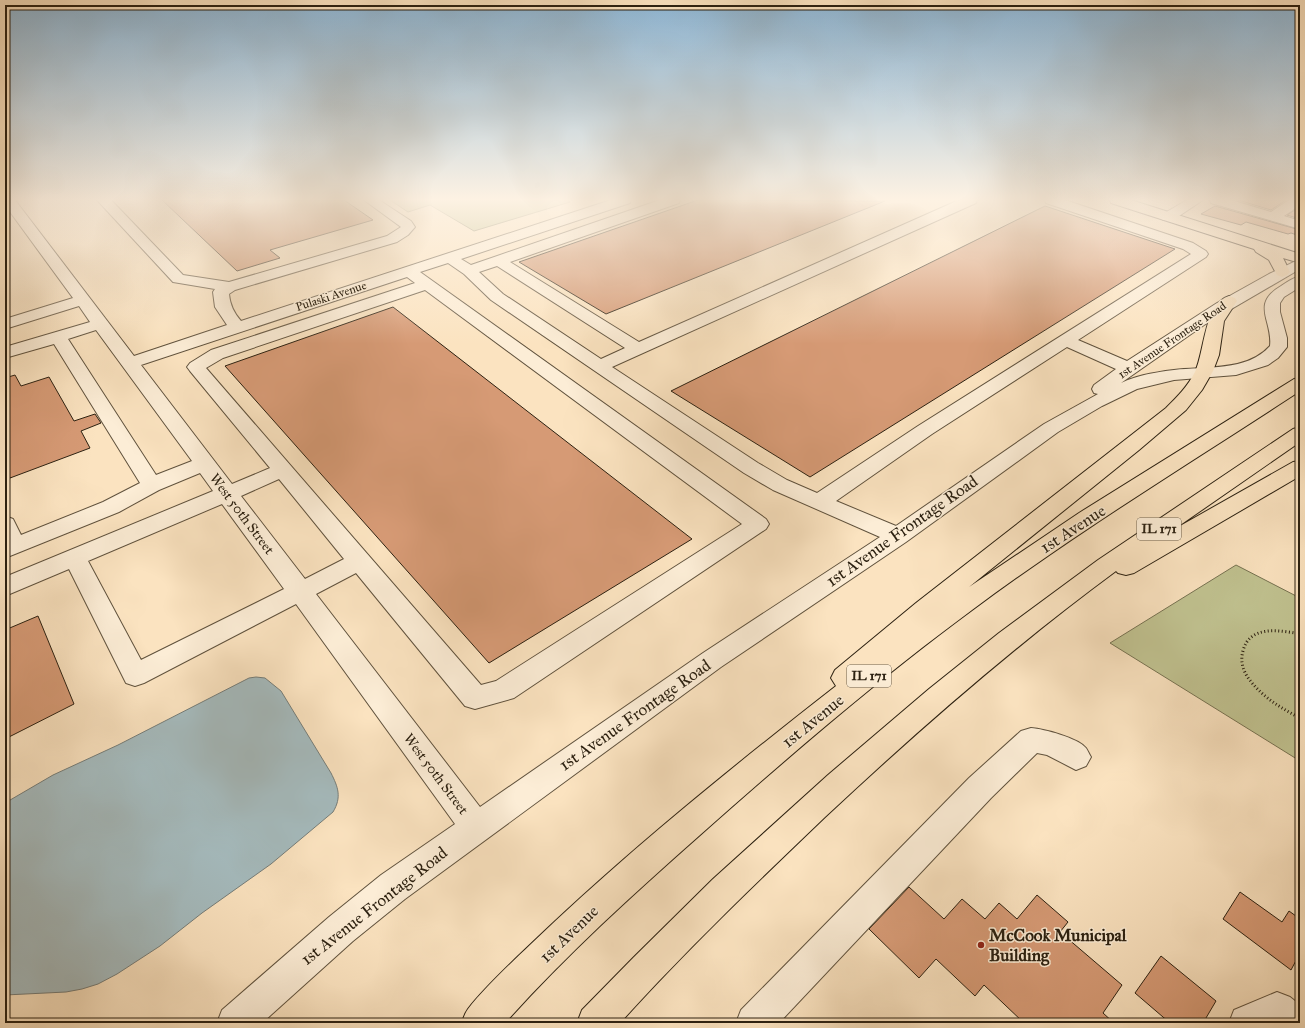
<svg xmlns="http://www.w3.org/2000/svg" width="1305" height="1028" viewBox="0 0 1305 1028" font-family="'IM FELL Great Primer',serif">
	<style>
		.green { fill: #c1c391; stroke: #767251 }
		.water { fill: #a5bbbe; stroke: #757d79 }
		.building { fill: #d69a75; stroke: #2c2111 }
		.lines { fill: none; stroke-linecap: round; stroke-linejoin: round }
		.minor-casing { stroke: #60523d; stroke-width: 2 }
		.major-casing { stroke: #2c2111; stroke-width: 2 }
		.path { stroke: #2c2111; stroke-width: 3; stroke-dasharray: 1 2.5; stroke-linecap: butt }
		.minor { fill: #fcedd6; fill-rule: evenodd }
		.major { fill: #fbe3c0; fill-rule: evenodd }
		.poi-dot { fill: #8f2418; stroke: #fcedd6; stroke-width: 1.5 }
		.labels { text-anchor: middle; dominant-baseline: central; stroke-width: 3; stroke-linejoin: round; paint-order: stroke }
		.far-street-label { font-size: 12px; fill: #2c2111; stroke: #fcedd6 }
		.shield { fill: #fcedd6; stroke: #6a5e4c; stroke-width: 1 }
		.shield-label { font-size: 13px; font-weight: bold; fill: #2c2111 }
		.street-label { font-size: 14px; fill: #2c2111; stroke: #fcedd6 }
		.near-street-label { font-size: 17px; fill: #2c2111; stroke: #fcedd6 }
		.near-poi-label { font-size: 17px; font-weight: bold; fill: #2c2111; stroke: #fcedd6; text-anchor: start }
	</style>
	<rect width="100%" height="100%" fill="#fbe3c0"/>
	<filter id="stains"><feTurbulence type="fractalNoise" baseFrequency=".005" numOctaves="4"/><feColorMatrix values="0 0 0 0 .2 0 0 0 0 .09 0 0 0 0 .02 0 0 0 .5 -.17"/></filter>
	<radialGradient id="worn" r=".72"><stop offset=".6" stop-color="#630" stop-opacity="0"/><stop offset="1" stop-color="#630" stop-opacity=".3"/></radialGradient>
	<!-- green -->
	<g class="green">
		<path d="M390 200H567L570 202 474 231 430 205 408 212Z"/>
		<path d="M1236 565 1300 598V761L1110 643Z"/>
	</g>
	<!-- water -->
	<path class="water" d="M256 677 265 678 281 691 331 773C338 787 342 797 333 812L271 864 202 913 160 946 117 974 98 984 82 989 66 992 5 995V803L53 775 118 745 249 678Z"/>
	<!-- building -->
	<g class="building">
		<path d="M162 200H344L373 220 270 250 280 258 237 271Z"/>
		<path d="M698 200 885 201 606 314 519 262Z"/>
		<path d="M1238 200H1286L1271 210Z"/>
		<path d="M1045 206 1175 249 810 477 671 391Z"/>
		<path d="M1215 206 1300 230V236L1291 233 1288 234 1246 222 1241 225 1201 214Z"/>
		<path d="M1298 208 1300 209V219L1287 215Z"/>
		<path d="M393 307 692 539 489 663 225 366Z"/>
		<path d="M15 375 21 386 49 377 74 421 95 414 101 423 81 431 90 448 10 478 5 467V378Z"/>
		<path d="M38 616 74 704 5 739V630Z"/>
		<path d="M909 887 944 919 962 899 985 919 999 903 1017 919 1037 895 1068 922 1060 932 1122 985 1103 1013 1114 1023H1024L984 985 975 996 936 959 919 978 869 929Z"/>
		<path d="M1240 892 1282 922 1289 911 1300 919V953L1291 970 1223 919Z"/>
		<path d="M1161 956 1216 1001 1203 1023H1170L1135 993Z"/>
	</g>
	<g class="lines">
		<defs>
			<g id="minor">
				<path d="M5 200H15L134 356 227 325 215 307 213 292 215 289 173 282 97 200H111L183 275 229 282 387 236 401 227 364 200H379L411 221 415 227 408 235 397 242 235 290 229 294C230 305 234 313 241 321L611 200H631L630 203 461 259 471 265 660 200H680L679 203 510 262 639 342 959 200H977L976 203 612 367 758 463 787 480 817 493 918 426 1191 254 1183 249 1046 203 1045 200H1065L1193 243 1206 251 1208 254 1206 257 1078 340 1127 361 1217 303 1269 274 1300 259V269L1204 325 1121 383C1137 375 1157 372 1174 370 1205 366 1247 372 1270 346 1273 321 1250 304 1281 286 1287 282 1293 278 1300 276V287L1284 297 1280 303V312L1287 338V347L1278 358 1268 365 1236 375 1174 380 1137 389 1102 406 1058 432 906 542 721 667 405 899 353 941 262 1023H217L222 1010 329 917 381 875 455 824 296 604 144 683 135 686 126 683 69 569 5 596V577L213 491 200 473 159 490 119 512 5 558V516L13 519 21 535 103 502 140 483 54 344 5 358V347L90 322 79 306 5 329V319L73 298 5 205ZM448 263 464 274 491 300 744 473 773 490 880 537 703 653 480 807 316 594 356 573 465 706 475 709 514 698 766 529 769 524 766 519 420 272ZM497 266 625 348 601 359 503 294 479 272ZM407 277 415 283 211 350 190 363 187 367 190 371 270 468 232 484 141 365ZM425 290 742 524 496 681 481 685 206 368 223 358ZM96 330 192 461 156 475 68 339ZM1067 347 1116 369 1094 385 1092 389 1094 393 1098 394 1044 424 896 526 836 501 932 434ZM279 479 344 559 305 579 241 496ZM222 504 284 589 141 660 88 561Z"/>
				<path d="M1187 200H1203L1173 220H1163L1161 217 1163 214Z"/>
				<path d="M1210 200H1231L1271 212 1289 200H1300V205L1284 216 1300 221V229L1211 203Z"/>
				<path d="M1031 728C1044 729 1078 738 1086 748 1088 751 1089 754 1091 757L1086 766 1076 770 1047 755 1037 753 991 798 779 1023H736L741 1010 969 778 1021 731Z"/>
				<path d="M1277 992 1290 997 1300 1005V1023H1229L1234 1010Z"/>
			</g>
			<g id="major">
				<path d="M1110 200H1131L1300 254V263L1283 258 1290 272 1287 275 1282 277 1277 275 1269 260 1256 252 1254 249 1111 203Z"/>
				<path d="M1229 296 1235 298 1237 301 1224 321 1219 355 1213 371 1202 390 1186 410 1139 450 969 587 1079 513 1294 379 1300 378V391C1190 463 1078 531 972 610 877 680 788 757 700 835 632 895 565 956 505 1023H462C463 1019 465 1013 468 1009 484 988 511 963 531 944 627 852 731 768 836 686L831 678 835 670 916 603 1166 408C1177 397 1188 386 1195 372 1205 351 1204 303 1229 296Z"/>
				<path d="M1300 427V442L1173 530 1293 462 1300 461V476L1134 573 1126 575 1118 573 1116 571C1014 646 918 730 825 817 755 884 685 951 620 1023H577L582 1010 634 957 713 879 828 775 929 689 999 633 1098 560 1293 429Z"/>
			</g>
		</defs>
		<!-- minor casing -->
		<use href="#minor" class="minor-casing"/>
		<!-- major casing -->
		<use href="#major" class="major-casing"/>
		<!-- path -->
		<path class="path" d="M1300 634C1280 630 1249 625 1243 651 1240 661 1243 671 1249 679 1262 697 1281 708 1300 718"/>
		<!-- minor -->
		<use href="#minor" class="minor"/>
		<!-- major -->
		<use href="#major" class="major"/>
	</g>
	<!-- sky -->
	<linearGradient id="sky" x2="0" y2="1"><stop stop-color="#8db7d7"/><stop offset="0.58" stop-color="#fdf2e3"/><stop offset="1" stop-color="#fdf2e3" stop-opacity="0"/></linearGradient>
	<rect width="1305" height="344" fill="url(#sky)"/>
	<!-- markers -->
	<circle class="poi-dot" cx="981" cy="945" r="4"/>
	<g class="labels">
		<!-- far-street labels -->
		<g class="far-street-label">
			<text transform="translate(331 296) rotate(-18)">Pulaski Avenue</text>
			<text transform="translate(1172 340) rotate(-34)">1st Avenue Frontage Road</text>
		</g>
		<!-- shield labels -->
		<g class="shield">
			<rect x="1137" y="518" width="44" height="22" rx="3"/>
			<rect x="847" y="665" width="44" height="22" rx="3"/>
		</g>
		<g class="shield-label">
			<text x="1159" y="529">IL 171</text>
			<text x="869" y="676">IL 171</text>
		</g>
		<!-- street labels -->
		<g class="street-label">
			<text transform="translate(242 514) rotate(53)">West 50th Street</text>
			<text transform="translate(436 774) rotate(53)">West 50th Street</text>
		</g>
		<!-- near-street labels -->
		<g class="near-street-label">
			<text transform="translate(1073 529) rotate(-33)">1st Avenue</text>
			<text transform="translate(902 531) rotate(-35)">1st Avenue Frontage Road</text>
			<text transform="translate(635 715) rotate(-35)">1st Avenue Frontage Road</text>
			<text transform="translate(813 721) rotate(-39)">1st Avenue</text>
			<text transform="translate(374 906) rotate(-38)">1st Avenue Frontage Road</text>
			<text transform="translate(569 934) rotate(-44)">1st Avenue</text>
		</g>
		<!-- near-poi labels -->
		<g class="near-poi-label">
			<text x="989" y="935">McCook Municipal<tspan x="989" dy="20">Building</tspan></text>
		</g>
	</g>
	<!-- margin -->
	<rect width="1305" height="1028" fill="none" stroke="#fbe3c0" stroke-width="20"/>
	<rect x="6" y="6" width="1293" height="1016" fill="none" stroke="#2c2111" stroke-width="2"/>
	<rect x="10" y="10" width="1285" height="1008" fill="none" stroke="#2c2111"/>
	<rect width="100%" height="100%" filter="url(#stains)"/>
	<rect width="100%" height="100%" fill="url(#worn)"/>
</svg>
